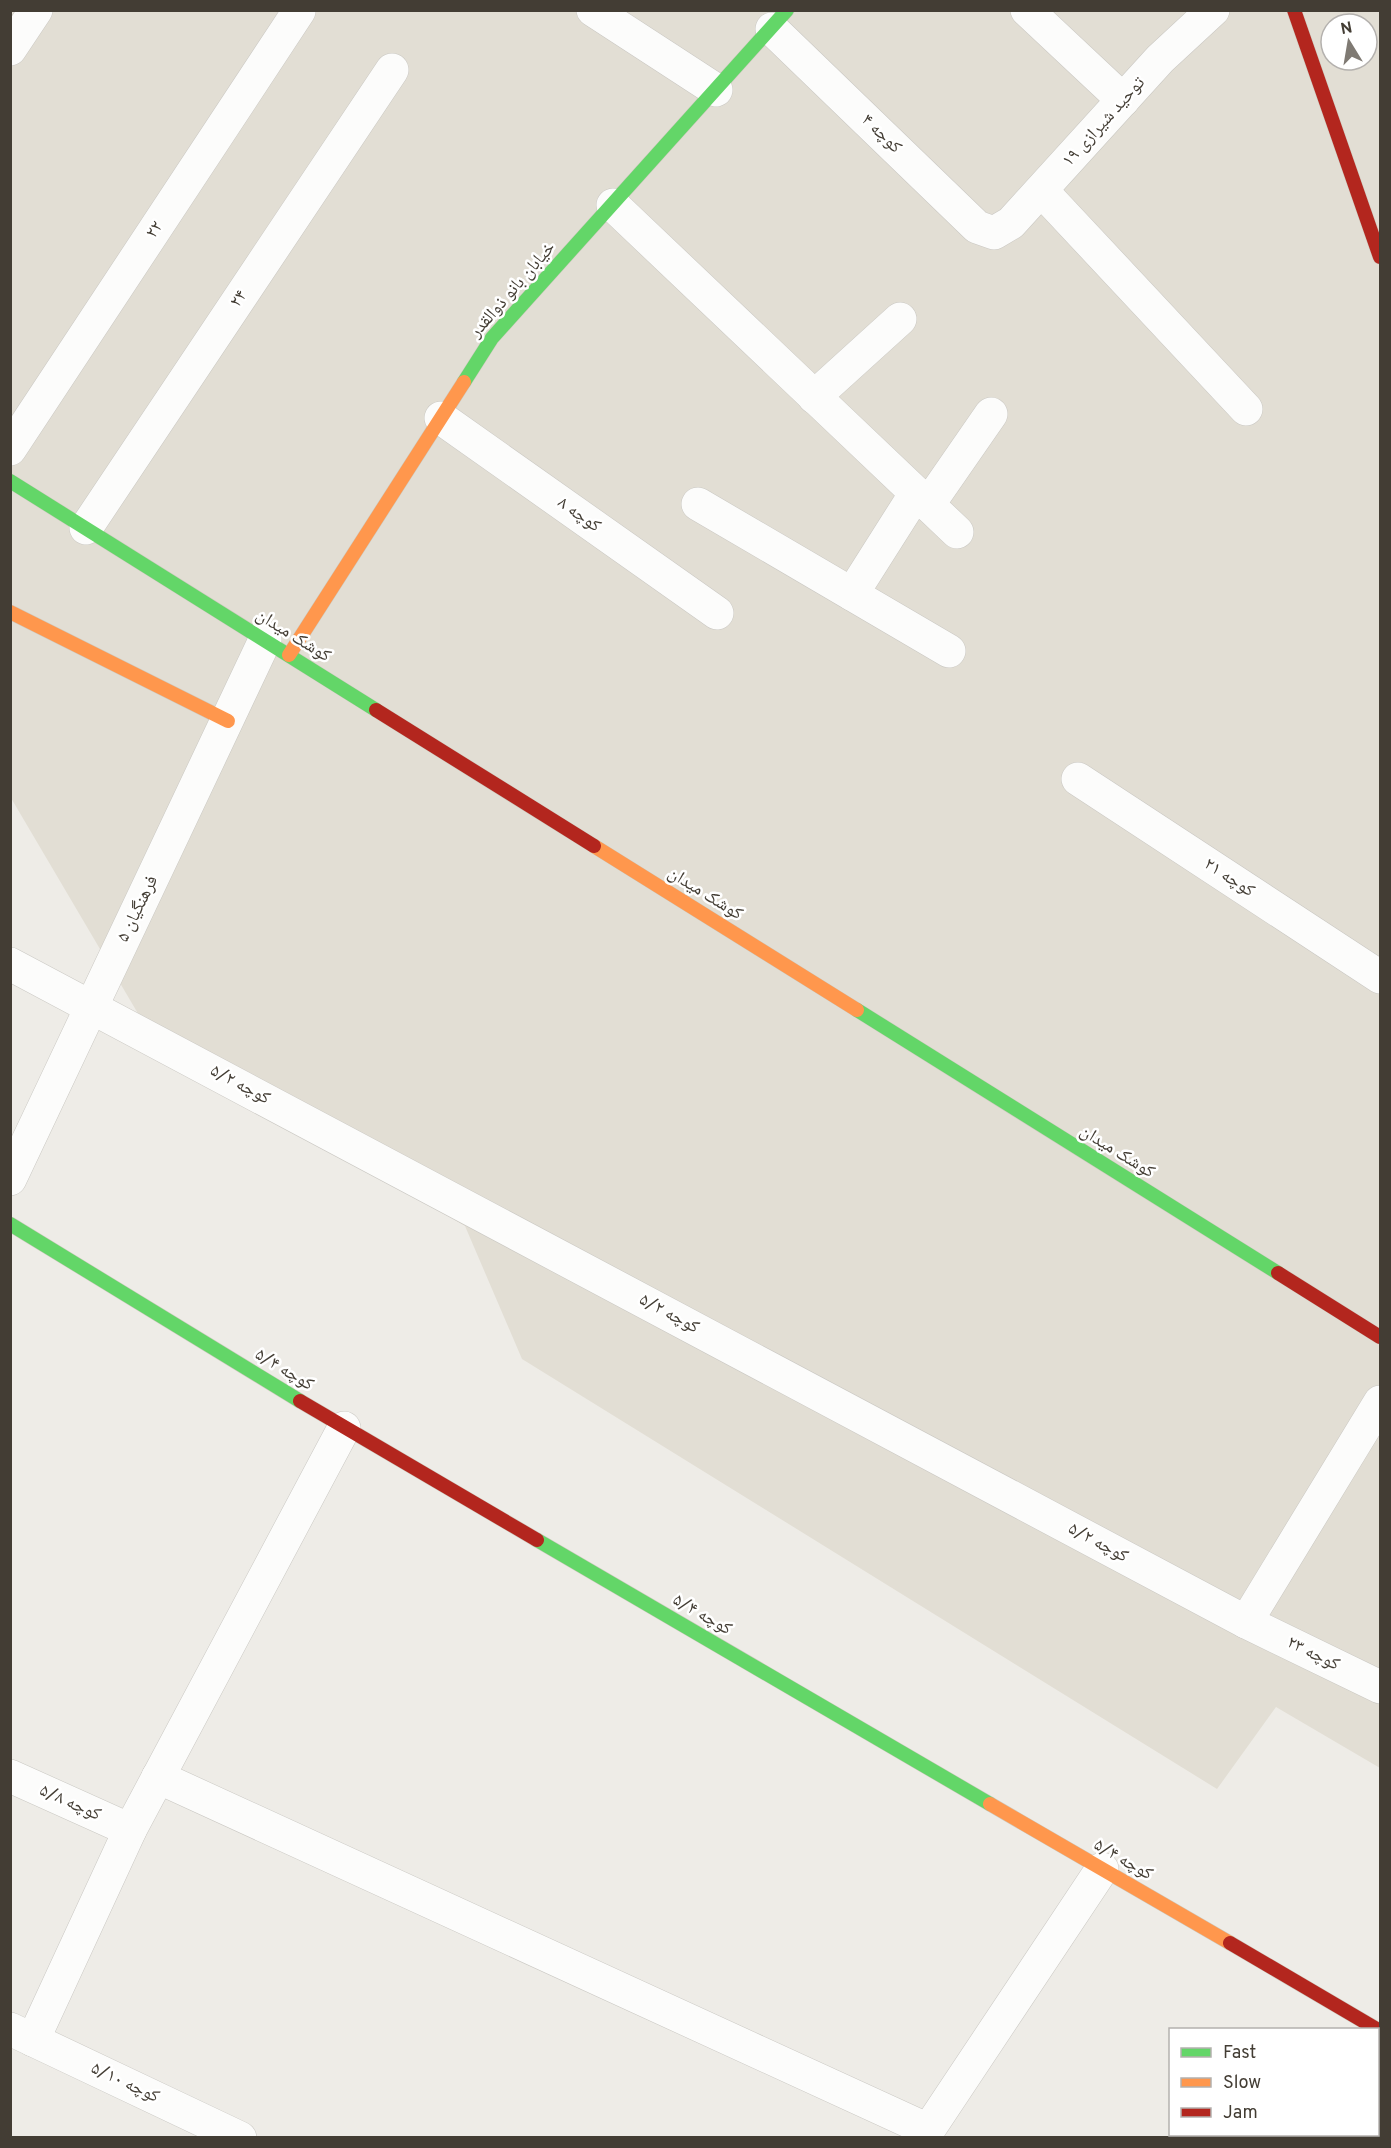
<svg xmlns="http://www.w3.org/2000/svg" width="1391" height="2148" viewBox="0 0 1391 2148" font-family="Overpass,'Noto Naskh Arabic',sans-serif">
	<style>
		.residential { fill: #e2ded4; fill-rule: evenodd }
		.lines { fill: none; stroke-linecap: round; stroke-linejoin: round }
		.street-casing { stroke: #cac8c3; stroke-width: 34 }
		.fast-casing { stroke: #cdc9be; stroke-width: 15 }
		.slow-casing { stroke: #cdc9be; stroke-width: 15 }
		.jam-casing { stroke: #cdc9be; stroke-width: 15 }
		.street { stroke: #fcfcfb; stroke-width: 33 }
		.fast { stroke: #63d668; stroke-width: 14 }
		.slow { stroke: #ff974d; stroke-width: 14 }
		.jam { stroke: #b3261e; stroke-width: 14 }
		.labels { text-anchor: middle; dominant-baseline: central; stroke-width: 5; stroke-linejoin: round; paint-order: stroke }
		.street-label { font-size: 18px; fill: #433d34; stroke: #fff }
	</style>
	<rect width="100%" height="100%" fill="#eeece7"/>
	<!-- residential -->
	<path class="residential" d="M10 11H1380V1768L1276 1707 1217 1789 522 1359 465 1226 153 1039 11 798ZM1331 24H1367V60H1331Z"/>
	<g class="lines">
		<defs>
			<g id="street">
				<path d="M593 10 716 90"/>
				<path d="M1027 10 1123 100"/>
				<path d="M772 29 977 227 994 233 1011 223 1160 59 1213 10"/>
				<path d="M10 49 36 10"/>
				<path d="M1042 191 1246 409"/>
				<path d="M613 205 957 532"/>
				<path d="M814 397 900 319"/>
				<path d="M441 418 717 613"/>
				<path d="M10 449 299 11"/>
				<path d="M698 504 949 651"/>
				<path d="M928 505 991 414"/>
				<path d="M86 528 392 70"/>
				<path d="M852 594 916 493"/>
				<path d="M1078 779 1380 977"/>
				<path d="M10 964 1246 1622 1380 1687"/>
				<path d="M10 1179 265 640"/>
				<path d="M1246 1622 1380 1402"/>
				<path d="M10 1776 130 1830"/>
				<path d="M158 1777 928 2130"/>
				<path d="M10 2029 240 2138"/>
				<path d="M33 2040 130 1830 344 1428"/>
				<path d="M923 2138 1102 1869"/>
			</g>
			<g id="fast">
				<path d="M464 382 492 338 787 10"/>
				<path d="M10 481 376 710"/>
				<path d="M857 1010 1278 1273"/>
				<path d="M10 1224 300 1401"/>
				<path d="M537 1540 990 1804"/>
			</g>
			<g id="slow">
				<path d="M10 612 228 721"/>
				<path d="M289 655 464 382"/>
				<path d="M594 846 857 1010"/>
				<path d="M990 1804 1230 1943"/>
			</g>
			<g id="jam">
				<path d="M1294 10 1380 257"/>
				<path d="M376 710 594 846"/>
				<path d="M1278 1273 1380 1337"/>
				<path d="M300 1401 537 1540"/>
				<path d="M1230 1943 1380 2031"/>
			</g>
		</defs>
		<!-- street casing -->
		<use href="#street" class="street-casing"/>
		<!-- fast casing -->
		<use href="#fast" class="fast-casing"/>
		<!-- slow casing -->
		<use href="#slow" class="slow-casing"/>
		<!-- jam casing -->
		<use href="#jam" class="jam-casing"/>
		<!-- street -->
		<use href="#street" class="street"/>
		<!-- fast -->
		<use href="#fast" class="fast"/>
		<!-- slow -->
		<use href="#slow" class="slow"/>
		<!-- jam -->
		<use href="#jam" class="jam"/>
	</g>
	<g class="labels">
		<!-- street labels -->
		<g class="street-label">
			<text transform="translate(1104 122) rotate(-48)">توحید شیرازی ۱۹</text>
			<text transform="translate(881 134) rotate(44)">کوچه ۴</text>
			<text transform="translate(155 230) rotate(-57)">۲۲</text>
			<text transform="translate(513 290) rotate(-49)">خیابان بانو ذوالقدر</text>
			<text transform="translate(239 299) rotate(-56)">۲۴</text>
			<text transform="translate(579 515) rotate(35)">کوچه ۸</text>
			<text transform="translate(293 636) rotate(32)">کوشک میدان</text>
			<text transform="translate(1229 878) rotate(33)">کوچه ۲۱</text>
			<text transform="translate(705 894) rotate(32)">کوشک میدان</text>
			<text transform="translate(138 909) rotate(-64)">فرهنگیان ۵</text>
			<text transform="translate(240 1085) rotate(28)">کوچه ۵/۲</text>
			<text transform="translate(1117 1152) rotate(32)">کوشک میدان</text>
			<text transform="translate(669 1314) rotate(28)">کوچه ۵/۲</text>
			<text transform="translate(284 1370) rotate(31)">کوچه ۵/۴</text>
			<text transform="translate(1098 1543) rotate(28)">کوچه ۵/۲</text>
			<text transform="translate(702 1615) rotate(30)">کوچه ۵/۴</text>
			<text transform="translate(1313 1654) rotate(26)">کوچه ۲۳</text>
			<text transform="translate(70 1803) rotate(24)">کوچه ۵/۸</text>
			<text transform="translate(1123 1860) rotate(30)">کوچه ۵/۴</text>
			<text transform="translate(125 2083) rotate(25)">کوچه ۵/۱۰</text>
		</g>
	</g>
	<!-- border -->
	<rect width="1391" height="2148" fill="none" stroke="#433d34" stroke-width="24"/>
	<!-- legend -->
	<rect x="1169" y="2028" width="210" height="108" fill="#ffffff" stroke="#b4b1ae" stroke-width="1.5"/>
	<rect x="1181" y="2048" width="30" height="9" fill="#63d668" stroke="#b4b1ae" stroke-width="1.5"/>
	<text x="1223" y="2058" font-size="18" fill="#433d34">Fast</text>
	<rect x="1181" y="2078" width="30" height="9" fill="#ff974d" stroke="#b4b1ae" stroke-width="1.5"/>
	<text x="1223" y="2088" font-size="18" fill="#433d34">Slow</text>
	<rect x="1181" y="2108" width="30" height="9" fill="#b3261e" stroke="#b4b1ae" stroke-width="1.5"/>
	<text x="1223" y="2118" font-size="18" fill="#433d34">Jam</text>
	<!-- north arrow -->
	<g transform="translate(1349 42) rotate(349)"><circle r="28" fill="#ffffff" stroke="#b4b1ae" stroke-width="1.5"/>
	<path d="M0-4.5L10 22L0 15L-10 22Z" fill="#7f7a73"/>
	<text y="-9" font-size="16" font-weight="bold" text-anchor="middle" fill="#433d34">N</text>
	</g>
</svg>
